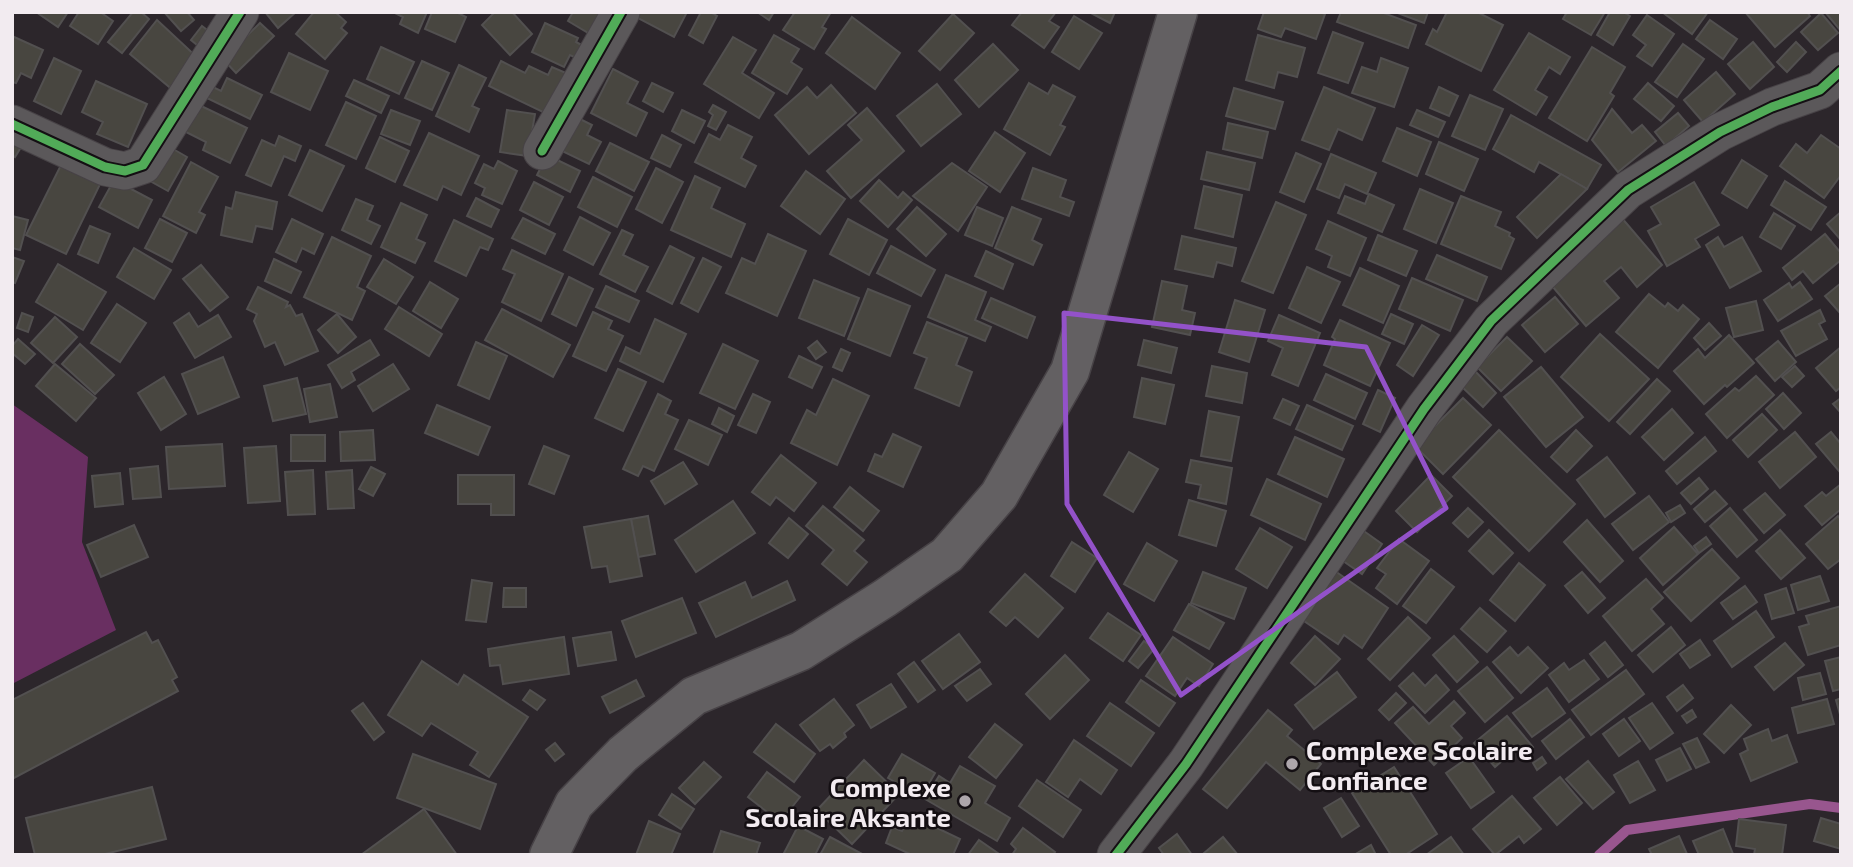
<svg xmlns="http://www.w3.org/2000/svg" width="1853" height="867" viewBox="0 0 1853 867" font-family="'Exo 2',sans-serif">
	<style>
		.green { fill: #692f61 }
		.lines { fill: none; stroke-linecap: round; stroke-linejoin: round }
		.stream { stroke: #98568e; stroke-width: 10 }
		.building { fill: #484640; stroke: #525050; stroke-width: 2 }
		.minor-casing { stroke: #474246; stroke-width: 39 }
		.trunk-casing { stroke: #474246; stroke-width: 41 }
		.minor { stroke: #5b585a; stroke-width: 37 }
		.trunk { stroke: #636062; stroke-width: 38 }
		.cycleway-casing { stroke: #140f13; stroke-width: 13 }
		.cycleway { stroke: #51ab58; stroke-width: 9 }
		.marked { fill: none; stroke: #9352c9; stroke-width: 5; stroke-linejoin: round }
		.poi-dot { fill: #ada6ab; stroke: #140f13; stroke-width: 2.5 }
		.labels { text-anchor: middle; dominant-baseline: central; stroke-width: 5; stroke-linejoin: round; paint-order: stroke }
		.poi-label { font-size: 26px; font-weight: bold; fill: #f2ebf0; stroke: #140f13; text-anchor: start }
	</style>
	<rect width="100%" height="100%" fill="#2c262b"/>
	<!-- green -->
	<path class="green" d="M12 404 88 457 82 542 116 630 12 684Z"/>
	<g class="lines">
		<!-- stream -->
		<path class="stream" d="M1599 855 1627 830 1810 804 1841 808"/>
	</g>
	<!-- building -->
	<g class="building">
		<path d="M36 12H68L58 27Z"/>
		<path d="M79 12H100L113 21 98 44 70 26Z"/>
		<path d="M133 12H141L149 19 122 53 108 42Z"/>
		<path d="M164 12H187L194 20 181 31Z"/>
		<path d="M265 12H296L278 28Z"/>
		<path d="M314 12H335L346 22 341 28 347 33 325 59 296 34Z"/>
		<path d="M393 12H427L418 33 400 24 403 17Z"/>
		<path d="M432 12H456L466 17 455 42 425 29Z"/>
		<path d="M495 12H512L532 34 510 55 482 25Z"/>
		<path d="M573 12H602L590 34 568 21Z"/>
		<path d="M634 12H687L674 37 632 15Z"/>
		<path d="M701 12H710L717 16 703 43 689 35Z"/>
		<path d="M757 12H774L769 20Z"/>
		<path d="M795 12H831L822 27 826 29 814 49 783 30Z"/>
		<path d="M1022 12H1056L1049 21 1059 27 1044 48 1012 25Z"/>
		<path d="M1089 12H1115L1110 23Z"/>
		<path d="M1264 12H1319L1325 14 1316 39 1285 28 1281 37 1258 29Z"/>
		<path d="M1341 12H1381L1416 25 1408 48 1337 22Z"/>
		<path d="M1395 12H1428L1424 23Z"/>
		<path d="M1447 12H1477L1503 25 1481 71 1426 44 1433 29 1437 32Z"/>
		<path d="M1567 12H1605L1591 35 1563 19Z"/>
		<path d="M1610 12H1623L1630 16 1613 45 1597 35Z"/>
		<path d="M1662 12H1708L1692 34Z"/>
		<path d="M1745 12H1807L1810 16 1775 47Z"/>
		<path d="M1825 12H1841V31Z"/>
		<path d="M1821 13 1838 33 1818 50 1801 32Z"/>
		<path d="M953 14 974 33 940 70 919 51Z"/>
		<path d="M1647 15 1674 34 1652 66 1637 56 1646 45 1633 35Z"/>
		<path d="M1074 16 1102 33 1079 69 1052 52Z"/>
		<path d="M852 17 900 53 875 89 826 53Z"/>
		<path d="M157 20 200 60 174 91 130 54Z"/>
		<path d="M1710 20 1737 39 1723 59 1696 39Z"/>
		<path d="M260 23 274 36 236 73 223 59Z"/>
		<path d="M545 23 578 38 576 42 587 48 581 60 570 55 564 67 532 52Z"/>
		<path d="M202 26 219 39 207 53 191 40Z"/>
		<path d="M1333 32 1363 43 1348 83 1318 73Z"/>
		<path d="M1529 33 1570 57 1560 74 1549 67 1535 90 1547 97 1536 115 1494 90Z"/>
		<path d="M774 35 799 49 791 62 802 69 787 94 752 73Z"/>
		<path d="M1258 35 1305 48 1297 77 1278 72 1274 88 1246 80Z"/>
		<path d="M12 36 43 50 31 78 21 73 16 83 12 82Z"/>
		<path d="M733 37 756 50 742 73 774 93 759 118 704 84Z"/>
		<path d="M1753 42 1774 67 1750 89 1728 64Z"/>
		<path d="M1796 42 1806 52 1787 72 1777 62Z"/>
		<path d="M993 44 1018 70 979 107 955 80Z"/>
		<path d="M1683 44 1704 59 1677 97 1655 82Z"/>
		<path d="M381 47 414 62 399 94 367 79Z"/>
		<path d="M1592 47 1625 67 1610 93 1614 96 1587 141 1549 118Z"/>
		<path d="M289 53 328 71 310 110 271 92Z"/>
		<path d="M54 58 81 71 61 114 34 101Z"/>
		<path d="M1381 58 1408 68 1394 107 1352 93 1362 67 1377 72Z"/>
		<path d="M422 61 449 73 432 110 405 98Z"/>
		<path d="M501 61 525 73 529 66 548 75 552 67 566 73 547 114 489 86Z"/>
		<path d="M459 65 486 78 472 106 479 109 469 132 436 116Z"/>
		<path d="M613 69 638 82 627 103 647 113 636 136 591 113Z"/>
		<path d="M1716 72 1735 94 1703 122 1684 100Z"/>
		<path d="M227 78 262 95 250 119 207 98 213 87 221 91Z"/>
		<path d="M354 80 389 96 381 113 346 96Z"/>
		<path d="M96 81 147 104 128 147 97 134 103 122 82 112Z"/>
		<path d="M652 83 673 93 663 112 643 101Z"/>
		<path d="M1029 83 1048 94 1053 85 1075 97 1060 125 1065 127 1050 155 1004 129Z"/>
		<path d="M1648 83 1674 106 1661 121 1634 99Z"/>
		<path d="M937 84 961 114 921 146 897 116Z"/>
		<path d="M831 85 856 113 809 154 775 115 807 87 817 98Z"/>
		<path d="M1324 87 1375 108 1362 140 1338 129 1329 150 1302 140Z"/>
		<path d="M1439 87 1458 96 1449 116 1430 108Z"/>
		<path d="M1234 88 1283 102 1275 129 1226 116Z"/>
		<path d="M1470 95 1503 109 1485 150 1452 136Z"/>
		<path d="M346 102 376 116 356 159 326 145Z"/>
		<path d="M195 103 247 128 230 163 203 150 206 142 182 130Z"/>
		<path d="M713 105 726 112 716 130 708 126 713 115 709 112Z"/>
		<path d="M867 108 904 151 851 198 827 171 862 140 848 125Z"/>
		<path d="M1612 109 1632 133 1642 125 1656 141 1618 172 1592 140Z"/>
		<path d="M391 110 420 121 410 145 381 134Z"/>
		<path d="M507 110 535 114 528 156 500 152Z"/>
		<path d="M682 110 705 121 694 143 672 131Z"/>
		<path d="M1417 110 1445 122 1438 137 1410 125Z"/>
		<path d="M1678 113 1689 126 1666 146 1655 132Z"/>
		<path d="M570 114 592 125 587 135 601 142 589 164 562 151Z"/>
		<path d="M1511 115 1601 165 1587 189 1539 162 1534 172 1493 149Z"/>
		<path d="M1228 123 1268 132 1262 158 1223 149Z"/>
		<path d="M728 125 752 137 741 158 756 166 745 187 695 162 709 134 720 140Z"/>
		<path d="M1397 128 1431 142 1417 176 1383 161Z"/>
		<path d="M995 132 1025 153 1000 192 969 171Z"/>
		<path d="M429 133 479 156 461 195 443 186 437 200 404 185Z"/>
		<path d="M662 135 681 145 670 167 651 158Z"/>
		<path d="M1821 135 1841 149V175L1824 198 1780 166 1796 144 1807 153Z"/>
		<path d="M279 136 301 146 295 161 284 156 271 186 246 175 262 140 275 146Z"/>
		<path d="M12 137 23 144 15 157 12 155Z"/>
		<path d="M380 137 409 151 395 182 366 168Z"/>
		<path d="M161 142 187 157 168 191 143 177Z"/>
		<path d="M1439 142 1478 159 1464 191 1426 174Z"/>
		<path d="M610 143 649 162 634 191 596 171Z"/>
		<path d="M310 150 344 166 322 211 289 195Z"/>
		<path d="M1207 152 1255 163 1249 190 1201 179Z"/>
		<path d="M1296 153 1321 164 1304 202 1280 192Z"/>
		<path d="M1331 154 1376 173 1367 194 1345 184 1339 198 1317 189Z"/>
		<path d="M547 155 580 171 570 192 537 175Z"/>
		<path d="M65 157 104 176 66 254 26 235Z"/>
		<path d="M1742 160 1767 176 1747 208 1722 193Z"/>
		<path d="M498 161 517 171 502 204 482 195 485 188 475 183 484 164 494 169Z"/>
		<path d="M191 162 218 177 199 212 205 215 196 233 163 216Z"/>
		<path d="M952 163 987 187 958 231 913 196Z"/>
		<path d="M656 168 683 182 662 223 636 209Z"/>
		<path d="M1033 168 1066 180 1060 197 1074 202 1069 216 1022 199Z"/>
		<path d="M806 171 845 199 820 234 781 206Z"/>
		<path d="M1561 174 1587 189 1537 238 1517 217Z"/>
		<path d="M695 176 720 188 711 208 745 224 731 257 671 230Z"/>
		<path d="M593 177 632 197 617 227 578 207Z"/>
		<path d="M114 180 152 200 138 228 99 207Z"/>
		<path d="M879 180 898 198 903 192 912 200 888 227 860 201Z"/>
		<path d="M1785 181 1826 207 1811 230 1771 205Z"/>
		<path d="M534 182 563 197 549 225 520 210Z"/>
		<path d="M1694 182 1719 225 1695 239 1700 247 1667 266 1648 231 1661 224 1651 207Z"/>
		<path d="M1204 186 1242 195 1233 237 1195 228Z"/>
		<path d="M1420 189 1453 203 1436 243 1404 229Z"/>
		<path d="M236 192 277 202 272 229 256 226 252 242 221 235 226 207 232 209Z"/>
		<path d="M1369 194 1394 205 1382 232 1338 213 1345 196 1365 204Z"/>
		<path d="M1461 196 1501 212 1495 226 1510 233 1509 236 1514 239 1501 269 1441 244Z"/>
		<path d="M476 198 499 210 491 227 467 216Z"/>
		<path d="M356 199 373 206 367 220 380 226 371 244 342 230Z"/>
		<path d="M1276 202 1306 215 1273 293 1242 281Z"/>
		<path d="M401 203 427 215 416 239 425 243 415 263 381 247Z"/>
		<path d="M917 207 946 234 926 256 897 229Z"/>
		<path d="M977 207 1003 218 992 246 965 235Z"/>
		<path d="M1012 207 1041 219 1032 240 1042 245 1033 265 995 248Z"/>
		<path d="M1841 212V240L1827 224Z"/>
		<path d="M1774 213 1795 226 1781 249 1760 237Z"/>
		<path d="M12 216 28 220 20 250 12 248Z"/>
		<path d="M580 217 610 233 593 265 564 250Z"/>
		<path d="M1621 217 1662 265 1637 287 1621 267 1604 281 1619 298 1586 326 1547 280Z"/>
		<path d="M523 218 555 234 545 254 512 238Z"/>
		<path d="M160 219 187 233 172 262 145 248Z"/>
		<path d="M292 219 323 234 314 254 302 248 296 262 276 252Z"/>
		<path d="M848 219 887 240 869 275 830 254Z"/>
		<path d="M454 220 493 239 488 250 480 247 466 276 435 261Z"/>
		<path d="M1328 221 1366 238 1350 276 1328 267 1332 256 1316 249Z"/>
		<path d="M90 226 110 234 98 263 78 254Z"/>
		<path d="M622 230 633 235 623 255 648 267 635 292 600 274Z"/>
		<path d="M768 234 806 251 777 316 726 293 742 258 755 264Z"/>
		<path d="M1825 234 1841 253V260L1813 283 1803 271 1792 280 1783 268Z"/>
		<path d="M1378 235 1417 251 1406 276 1368 260Z"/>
		<path d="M1182 236 1236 248 1232 266 1217 262 1213 277 1175 269Z"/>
		<path d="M332 237 371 256 357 287 365 291 352 320 304 297Z"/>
		<path d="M1718 237 1724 247 1742 237 1761 271 1730 288 1706 245Z"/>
		<path d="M670 246 694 258 672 304 647 291Z"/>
		<path d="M891 246 935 270 921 296 877 273Z"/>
		<path d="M134 248 171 270 154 299 117 277Z"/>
		<path d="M512 250 563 274 541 321 502 302 515 274 503 269Z"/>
		<path d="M986 251 1013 264 1003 289 975 276Z"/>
		<path d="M1437 255 1487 277 1477 301 1426 279Z"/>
		<path d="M12 257 24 261 15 283 12 282Z"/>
		<path d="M703 258 721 267 698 312 681 303Z"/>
		<path d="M274 259 301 272 291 293 265 281Z"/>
		<path d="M384 259 413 277 396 304 367 287Z"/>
		<path d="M58 264 106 292 83 330 36 302Z"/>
		<path d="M201 265 228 297 210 311 183 279Z"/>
		<path d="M1307 267 1340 282 1321 323 1289 308Z"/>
		<path d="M1360 268 1399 286 1383 323 1343 305Z"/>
		<path d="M946 275 986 292 975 320 991 327 985 341 928 317Z"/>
		<path d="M569 277 593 289 576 326 552 314Z"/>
		<path d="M1412 278 1463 300 1450 331 1399 309Z"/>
		<path d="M814 280 859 298 844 336 799 318Z"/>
		<path d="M1162 281 1187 286 1182 310 1195 313 1190 335 1152 327Z"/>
		<path d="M430 282 458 299 441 328 413 311Z"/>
		<path d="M1800 282 1812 299 1778 321 1764 300 1789 283 1792 288Z"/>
		<path d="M1841 283V314L1825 296Z"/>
		<path d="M606 286 639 301 629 322 596 307Z"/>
		<path d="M258 287 288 302 286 307 290 305 296 316 302 314 318 351 285 365 275 342 265 347 254 321 257 314 247 309Z"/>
		<path d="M868 289 910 306 890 356 848 339Z"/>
		<path d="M1649 294 1665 307 1668 303 1678 311 1683 305 1699 319 1658 368 1616 332Z"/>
		<path d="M1555 297 1578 324 1545 352 1522 325Z"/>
		<path d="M991 298 1035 317 1027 338 982 318Z"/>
		<path d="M1235 300 1265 310 1249 362 1219 352Z"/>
		<path d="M1756 301 1763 330 1734 337 1726 308Z"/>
		<path d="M117 304 146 323 120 362 91 343Z"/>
		<path d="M399 307 442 334 429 356 385 329Z"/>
		<path d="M502 309 570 345 553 377 485 340Z"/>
		<path d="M1820 310 1825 321 1819 324 1827 339 1796 356 1781 331Z"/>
		<path d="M593 312 612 321 608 329 623 336 606 371 573 356Z"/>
		<path d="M22 313 33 317 28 332 17 328Z"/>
		<path d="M189 313 198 327 218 315 231 337 195 358 174 323Z"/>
		<path d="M337 314 356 337 338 353 318 330Z"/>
		<path d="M1391 314 1413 324 1404 344 1382 334Z"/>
		<path d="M1279 315 1320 333 1298 386 1272 375 1283 348 1268 341Z"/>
		<path d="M55 317 77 337 53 363 31 343Z"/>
		<path d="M655 319 686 334 663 382 620 361 626 347 640 354Z"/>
		<path d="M1340 320 1390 343 1370 386 1324 365 1335 339 1332 337Z"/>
		<path d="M927 322 967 338 956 365 972 372 959 406 915 388 927 358 914 353Z"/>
		<path d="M1709 323 1721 336 1705 350 1694 338Z"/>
		<path d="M1422 325 1439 335 1413 376 1397 365Z"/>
		<path d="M1600 334 1649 379 1609 421 1561 377Z"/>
		<path d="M1729 335 1754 363 1727 387 1725 385 1704 404 1674 371 1698 349 1705 358Z"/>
		<path d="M1507 337 1532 361 1501 391 1477 367Z"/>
		<path d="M18 339 35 354 25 364 12 353V346Z"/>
		<path d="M370 340 379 355 351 372 355 380 342 388 328 365Z"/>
		<path d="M1144 340 1177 348 1171 373 1138 365Z"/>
		<path d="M817 341 826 352 816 359 808 348Z"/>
		<path d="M1778 341 1796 362 1775 381 1756 359Z"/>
		<path d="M476 342 507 356 489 399 458 385Z"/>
		<path d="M80 344 114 375 95 394 62 364Z"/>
		<path d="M723 344 758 361 735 409 700 393Z"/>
		<path d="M1841 347V387L1836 391 1816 368Z"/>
		<path d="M841 349 850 353 842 371 833 367Z"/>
		<path d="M799 356 822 367 812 388 789 377Z"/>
		<path d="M223 357 239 397 198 414 182 374Z"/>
		<path d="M55 364 96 398 76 421 36 386Z"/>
		<path d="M393 364 409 389 373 411 358 386Z"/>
		<path d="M1212 366 1247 373 1242 403 1206 396Z"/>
		<path d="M1795 366 1804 376 1792 387 1782 377Z"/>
		<path d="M1541 367 1583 417 1546 447 1504 397Z"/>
		<path d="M618 369 646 382 623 431 595 418Z"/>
		<path d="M1475 371 1496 393 1483 407 1461 386Z"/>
		<path d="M1326 374 1367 393 1355 419 1314 400Z"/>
		<path d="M1756 376 1774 395 1727 438 1706 414 1735 388 1739 391Z"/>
		<path d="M164 377 186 414 161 430 138 393Z"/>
		<path d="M297 378 306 414 273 421 264 386Z"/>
		<path d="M1142 378 1174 385 1165 424 1134 417Z"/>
		<path d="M833 379 869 396 837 465 791 443 807 410 816 415Z"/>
		<path d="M1657 379 1670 391 1630 434 1617 422Z"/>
		<path d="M330 384 337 417 310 422 304 389Z"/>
		<path d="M1378 390 1395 398 1380 432 1363 424Z"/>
		<path d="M1783 393 1801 413 1784 429 1766 409Z"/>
		<path d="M658 394 671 401 665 414 678 420 654 471 643 466 638 476 623 469Z"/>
		<path d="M753 394 770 402 756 433 738 425Z"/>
		<path d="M1463 398 1491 425 1443 474 1415 446Z"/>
		<path d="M1841 398V413L1833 404Z"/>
		<path d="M1283 399 1299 406 1290 425 1274 418Z"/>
		<path d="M437 405 490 427 478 455 425 433Z"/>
		<path d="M1307 405 1353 426 1342 450 1296 429Z"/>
		<path d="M719 408 734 416 727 432 712 424Z"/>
		<path d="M1672 409 1693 433 1664 460 1642 437Z"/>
		<path d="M1209 411 1239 417 1231 461 1201 456Z"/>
		<path d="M1762 414 1777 430 1748 457 1733 440Z"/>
		<path d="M689 420 722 435 708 465 675 449Z"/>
		<path d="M373 430 375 460 341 461 340 432Z"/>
		<path d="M1499 430 1575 504 1529 551 1453 477Z"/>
		<path d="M1576 430 1592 446 1567 472 1551 457Z"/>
		<path d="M1795 432 1816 457 1780 488 1759 462Z"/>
		<path d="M1831 432 1841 444V469L1839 471 1816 444Z"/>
		<path d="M893 434 921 447 903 487 868 471 875 454 882 457Z"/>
		<rect x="291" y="435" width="34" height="26"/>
		<path d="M1295 437 1344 459 1327 497 1278 474Z"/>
		<path d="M1705 437 1716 451 1677 484 1666 471Z"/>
		<path d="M222 444 225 486 169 489 166 447Z"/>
		<path d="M276 446 280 501 248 503 244 448Z"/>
		<path d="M544 446 569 456 554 494 529 484Z"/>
		<path d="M1129 452 1158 469 1133 512 1104 495Z"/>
		<path d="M781 455 816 483 794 511 776 497 770 505 752 492Z"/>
		<path d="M1607 457 1635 493 1605 517 1577 480Z"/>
		<path d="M1191 460 1232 468 1226 504 1198 498 1201 485 1186 482Z"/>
		<path d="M683 462 697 484 665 504 651 481Z"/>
		<path d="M158 466 161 497 133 499 130 469Z"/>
		<path d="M371 467 385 474 373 496 359 489Z"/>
		<path d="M313 470 315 514 288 515 285 472Z"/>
		<path d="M352 470 354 508 328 509 326 472Z"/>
		<path d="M120 473 123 504 95 507 92 476Z"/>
		<path d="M458 475H514V515H491V504H458Z"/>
		<path d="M1431 475 1452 496 1417 532 1396 511Z"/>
		<path d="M1699 478 1708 489 1691 504 1681 493Z"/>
		<path d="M1267 479 1321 504 1305 540 1251 515Z"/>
		<path d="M1841 484V509L1822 525 1805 506 1822 492 1826 496Z"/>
		<path d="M850 487 879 511 863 531 834 507Z"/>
		<path d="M1715 491 1727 504 1705 522 1694 509Z"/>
		<path d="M1765 493 1785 515 1764 533 1744 510Z"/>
		<path d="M1649 496 1669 522 1633 550 1612 524Z"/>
		<path d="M1189 500 1226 511 1216 546 1179 535Z"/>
		<path d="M733 501 755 533 696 572 675 540Z"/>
		<path d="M1680 505 1685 513 1671 522 1666 513Z"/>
		<path d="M823 506 864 540 854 551 867 562 847 585 822 564 834 550 806 526Z"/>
		<path d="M1468 508 1483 522 1468 537 1453 523Z"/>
		<path d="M1730 508 1757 540 1737 557 1710 526Z"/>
		<path d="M648 516 655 554 638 557 631 519Z"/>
		<path d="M1838 516 1841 520V559L1828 569 1806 544Z"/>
		<path d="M789 518 808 534 788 558 769 543Z"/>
		<path d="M631 519 642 576 610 582 607 566 592 568 584 527Z"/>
		<path d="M1587 520 1623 561 1600 582 1564 542Z"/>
		<path d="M1354 524 1382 544 1362 574 1333 554Z"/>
		<path d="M134 525 148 557 101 577 87 545Z"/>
		<path d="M1674 527 1698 554 1663 585 1640 558Z"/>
		<path d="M1260 528 1292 547 1267 588 1236 569Z"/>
		<path d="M1489 530 1513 553 1493 574 1469 551Z"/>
		<path d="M1780 530 1805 558 1781 579 1756 551Z"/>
		<path d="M1706 537 1711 544 1699 553 1694 546Z"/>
		<path d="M1399 539 1429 561 1397 604 1376 588 1386 574 1377 568Z"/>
		<path d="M1072 542 1097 558 1075 592 1051 576Z"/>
		<path d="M1147 543 1177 561 1154 601 1124 584Z"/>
		<path d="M1712 549 1739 578 1691 621 1664 592Z"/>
		<path d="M1519 563 1545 585 1515 621 1490 600Z"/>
		<path d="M1431 569 1454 587 1426 623 1403 606Z"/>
		<path d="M1335 571 1388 608 1362 648 1344 635 1338 644 1301 619Z"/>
		<path d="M1203 572 1246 588 1234 619 1191 603Z"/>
		<path d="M1582 572 1605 598 1588 613 1565 586Z"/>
		<path d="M1025 574 1063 608 1038 637 1015 617 1006 626 990 612Z"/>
		<path d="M1820 576 1829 601 1798 610 1791 585Z"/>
		<path d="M1646 579 1663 598 1651 609 1664 624 1632 651 1603 616Z"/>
		<path d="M472 580 492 583 486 622 466 620Z"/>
		<path d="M787 581 795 600 716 637 699 603 745 582 752 598Z"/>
		<path d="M1745 586 1757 602 1733 619 1721 603Z"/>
		<path d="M504 588H526V607H503Z"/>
		<path d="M1786 588 1794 613 1772 619 1765 595Z"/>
		<path d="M682 598 696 633 636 657 622 621Z"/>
		<path d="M1189 604 1224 623 1209 649 1174 630Z"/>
		<path d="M1841 606V645L1808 655 1799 627 1809 624 1806 616Z"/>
		<path d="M1480 608 1506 631 1487 652 1461 629Z"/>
		<path d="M1756 611 1774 637 1732 667 1714 641Z"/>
		<path d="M1108 613 1141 635 1123 661 1090 638Z"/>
		<path d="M1408 617 1430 638 1390 680 1368 659Z"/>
		<path d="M1671 627 1685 645 1653 672 1638 655Z"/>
		<path d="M146 632 152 643 158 640 177 677 172 680 178 691 12 779V700Z"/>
		<path d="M611 632 616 660 578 666 573 638Z"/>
		<path d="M959 634 980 662 943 689 922 661Z"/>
		<path d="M1315 636 1340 659 1315 685 1291 663Z"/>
		<path d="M1454 636 1478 662 1457 682 1433 655Z"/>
		<path d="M564 637 569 674 503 684 500 665 490 666 488 649Z"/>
		<path d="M1173 637 1213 664 1199 686 1187 678 1175 696 1146 676Z"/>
		<path d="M1700 640 1710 655 1690 668 1680 654Z"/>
		<path d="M1144 641 1154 649 1138 668 1129 661Z"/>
		<path d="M1605 642 1623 665 1608 677 1590 654Z"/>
		<path d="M1785 643 1804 665 1774 690 1755 667Z"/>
		<path d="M1510 647 1518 656 1528 647 1548 668 1521 693 1493 662Z"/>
		<path d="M1065 655 1089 680 1050 719 1026 694Z"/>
		<path d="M1841 657V689L1833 691 1825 661Z"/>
		<path d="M1584 660 1599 679 1569 702 1549 675 1564 663 1569 670Z"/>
		<path d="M422 661 458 685 464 675 528 717 489 777 470 765 478 752 431 723 422 736 388 715Z"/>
		<path d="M914 662 935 690 918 702 898 674Z"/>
		<path d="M1487 667 1513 698 1485 722 1458 691Z"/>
		<path d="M980 669 991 684 967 701 955 686Z"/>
		<path d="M1626 670 1644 694 1591 735 1572 710Z"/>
		<path d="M1337 672 1356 697 1314 729 1295 705Z"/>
		<path d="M1413 673 1425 686 1436 675 1449 690 1425 713 1399 686Z"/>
		<path d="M1820 673 1826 694 1803 700 1798 678Z"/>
		<path d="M636 680 644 696 610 713 602 697Z"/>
		<path d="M1141 680 1175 703 1159 726 1126 702Z"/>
		<path d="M891 684 906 707 871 728 857 705Z"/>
		<path d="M1683 685 1693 698 1677 711 1667 697Z"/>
		<path d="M1547 688 1565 713 1532 737 1513 713Z"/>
		<path d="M530 690 545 700 537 710 523 700Z"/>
		<path d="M1396 693 1406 703 1389 720 1379 710Z"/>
		<path d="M1841 698V718L1836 700Z"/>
		<path d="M834 699 854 725 844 733 846 737 833 748 830 744 820 751 800 725Z"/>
		<path d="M1827 699 1834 724 1798 733 1792 708Z"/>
		<path d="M1454 701 1465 713 1451 726 1462 738 1434 765 1395 723 1413 707 1429 724Z"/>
		<path d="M363 703 384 732 374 740 352 711Z"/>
		<path d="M1110 703 1154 733 1131 766 1087 736Z"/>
		<path d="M1652 703 1673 733 1650 749 1629 718Z"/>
		<path d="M1731 705 1751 725 1724 753 1704 734Z"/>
		<path d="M1268 710 1292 730 1287 736 1321 764 1300 790 1266 762 1227 808 1203 789Z"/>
		<path d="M1692 710 1696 717 1687 723 1682 716Z"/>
		<path d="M1507 716 1533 747 1524 754 1518 747 1495 767 1474 743Z"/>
		<path d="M1570 719 1584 737 1556 759 1542 741Z"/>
		<path d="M1624 719 1640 741 1619 756 1603 734Z"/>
		<path d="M776 724 815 754 794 782 754 752Z"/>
		<path d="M995 724 1022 745 996 778 969 757Z"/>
		<path d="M1768 729 1772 741 1787 735 1797 762 1751 781 1740 754 1748 750 1744 739Z"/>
		<path d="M1697 738 1709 762 1696 768 1683 744Z"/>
		<path d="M1074 740 1117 770 1101 794 1080 779 1068 797 1046 782Z"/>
		<path d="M555 743 564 754 555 761 546 750Z"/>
		<path d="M1680 748 1691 769 1667 781 1656 760Z"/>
		<path d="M413 754 496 784 480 829 397 798Z"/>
		<path d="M902 754 935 773 921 797 888 778Z"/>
		<path d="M1469 757 1494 792 1471 808 1446 773Z"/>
		<path d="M1542 757 1546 763 1537 770 1533 763Z"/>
		<path d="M864 760 899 794 852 844 817 810Z"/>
		<path d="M1588 761 1614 792 1593 809 1566 779Z"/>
		<path d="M1638 761 1655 790 1630 803 1614 775Z"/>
		<path d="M704 762 721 777 695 804 679 788Z"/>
		<path d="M960 766 995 786 985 803 1010 818 997 841 925 799 939 776 950 783Z"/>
		<path d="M1394 767 1437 834 1405 855H1391L1352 793Z"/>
		<path d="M767 772 800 797 780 822 748 797Z"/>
		<path d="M1560 777 1582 803 1557 825 1534 798Z"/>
		<path d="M1037 780 1081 810 1063 837 1019 806Z"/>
		<path d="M152 787 166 839 101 855H35L26 818Z"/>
		<path d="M672 794 694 809 681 829 659 815Z"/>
		<path d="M1512 796 1541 829 1524 843 1519 836 1495 855 1473 829Z"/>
		<path d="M1341 798 1359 826 1342 837 1324 808Z"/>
		<path d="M424 809 457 855H361Z"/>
		<path d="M910 815 960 839 953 855H912L886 843 892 827 902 831Z"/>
		<path d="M1821 818 1841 824V849L1814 841Z"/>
		<path d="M1739 819 1786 825 1782 855H1754L1755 849 1736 846Z"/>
		<path d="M649 821 680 834 671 855H636Z"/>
		<path d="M798 826 823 839 815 855H783Z"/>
		<path d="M1023 828 1055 852 1053 855H1012L1016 849 1011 844Z"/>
		<path d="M1723 829 1733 854 1699 855 1693 841Z"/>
		<path d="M721 831 760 843 756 855H713Z"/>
		<path d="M1177 834 1192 855H1164L1159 848Z"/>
		<path d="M1679 836 1687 854 1652 855 1649 849Z"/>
		<path d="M830 837 864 855H820Z"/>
		<path d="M1223 837 1238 855H1203V854Z"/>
		<path d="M1451 837 1464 855H1426Z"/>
		<path d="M979 840 999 854 998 855H968Z"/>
		<path d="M1371 845 1376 855H1354Z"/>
	</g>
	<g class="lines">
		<defs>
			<g id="minor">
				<path d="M12 124 105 167 125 171 143 165 240 12"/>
				<path d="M542 151 621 12"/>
				<path d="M1116 855 1186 764 1424 409 1491 321 1628 190 1720 132 1772 107 1820 90 1841 71"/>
			</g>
			<path id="trunk" d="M549 855 574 804 623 754 694 696 801 651 885 598 947 555 999 495 1070 371 1178 12"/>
		</defs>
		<!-- minor casing -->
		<use href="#minor" class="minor-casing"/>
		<!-- trunk casing -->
		<use href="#trunk" class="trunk-casing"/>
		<!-- minor -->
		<use href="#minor" class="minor"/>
		<!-- trunk -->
		<use href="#trunk" class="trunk"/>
		<defs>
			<g id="cycleway">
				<path d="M12 124 105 167 125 171 143 165 240 12"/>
				<path d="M542 151 621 12"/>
				<path d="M1116 855 1186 764 1424 409 1491 321 1628 190 1720 132 1772 107 1820 90 1841 71"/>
			</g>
		</defs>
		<!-- cycleway casing -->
		<use href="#cycleway" class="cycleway-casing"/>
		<!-- cycleway -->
		<use href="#cycleway" class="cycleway"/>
	</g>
	<!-- marked area -->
	<path class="marked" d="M1064 313 1366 347 1446 508 1181 695 1067 504Z"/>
	<!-- markers -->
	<g class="poi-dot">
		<circle cx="1292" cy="764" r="7"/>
		<circle cx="965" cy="801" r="7"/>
	</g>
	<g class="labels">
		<!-- poi labels -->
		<g class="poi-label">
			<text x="1306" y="749">Complexe Scolaire<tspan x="1306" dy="30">Confiance</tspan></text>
			<text x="951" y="786" text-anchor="end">Complexe<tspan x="951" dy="30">Scolaire Aksante</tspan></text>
		</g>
	</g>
	<!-- border -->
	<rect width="1853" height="867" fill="none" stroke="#f2ebf0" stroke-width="28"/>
</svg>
